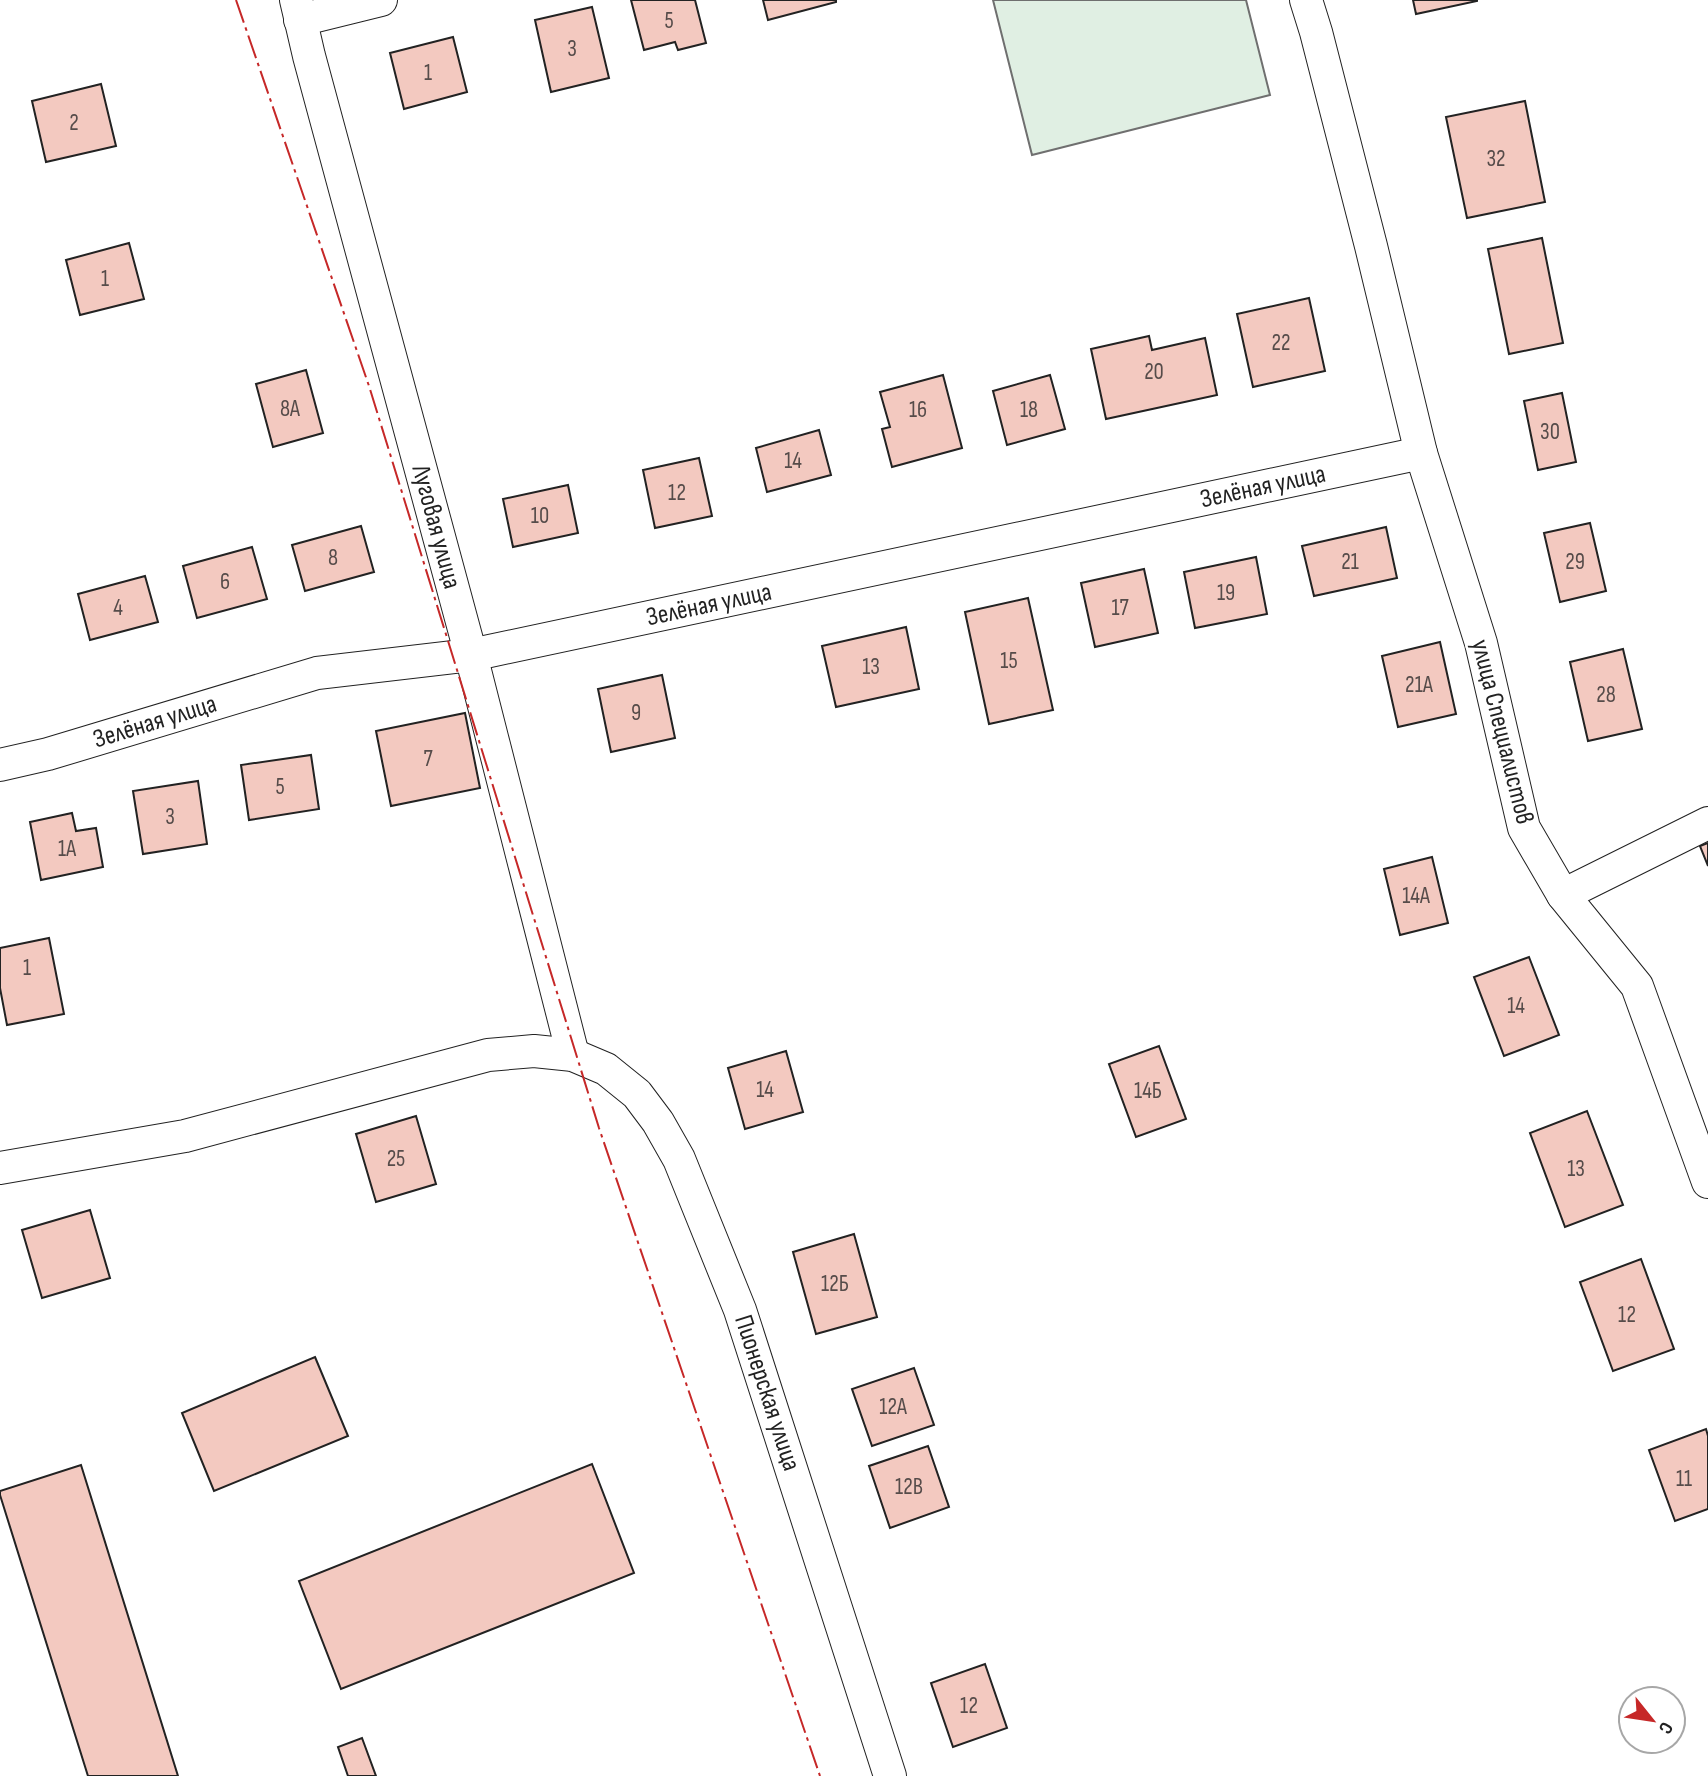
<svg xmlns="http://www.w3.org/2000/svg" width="1708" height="1776" viewBox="0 0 1708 1776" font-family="'Sofia Sans Condensed',sans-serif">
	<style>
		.green { fill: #e0efe3; stroke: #6f6f6f; stroke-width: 2 }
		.building { fill: #f3c9c0; stroke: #222; stroke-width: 2 }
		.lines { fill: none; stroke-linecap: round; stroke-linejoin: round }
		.street-casing { stroke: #222; stroke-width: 34 }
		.street { stroke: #fff; stroke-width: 32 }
		.power { stroke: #c62828; stroke-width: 2; stroke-dasharray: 24 5 3.5 5; stroke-linecap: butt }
		.labels { text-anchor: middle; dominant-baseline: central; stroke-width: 5; stroke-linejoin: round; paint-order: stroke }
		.number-label { font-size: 23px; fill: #564c4a }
		.street-label { font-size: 26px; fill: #222; stroke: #fff }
	</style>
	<rect width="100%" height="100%" fill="#fff"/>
	<!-- green -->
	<path class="green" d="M993 0H1246L1270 95 1032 155Z"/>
	<!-- building -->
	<g class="building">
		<path d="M631 0H695L706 43 678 50 675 42 644 50Z"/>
		<path d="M763 0H836V2L768 20Z"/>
		<path d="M1413 0H1477V1L1416 14Z"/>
		<path d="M592 7 609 78 551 92 535 20Z"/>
		<path d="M453 37 467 92 404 109 390 53Z"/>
		<path d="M101 84 116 146 46 162 32 101Z"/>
		<path d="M1525 101 1545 202 1467 218 1446 117Z"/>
		<path d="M1542 238 1563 343 1509 354 1488 249Z"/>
		<path d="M129 243 144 299 80 315 66 260Z"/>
		<path d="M1309 298 1325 371 1253 387 1237 314Z"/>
		<path d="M1149 336 1152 350 1205 338 1217 395 1106 419 1091 349Z"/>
		<path d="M306 370 323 433 273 447 256 384Z"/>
		<path d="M943 375 962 448 892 467 882 429 890 427 880 392Z"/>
		<path d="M1050 375 1065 429 1007 445 993 391Z"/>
		<path d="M1562 393 1576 462 1538 470 1524 401Z"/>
		<path d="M819 430 831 475 767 492 756 448Z"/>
		<path d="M699 458 712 516 655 528 643 470Z"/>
		<path d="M568 485 578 533 513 547 503 499Z"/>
		<path d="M1590 523 1606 591 1560 602 1544 533Z"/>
		<path d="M361 526 374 572 305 591 292 545Z"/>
		<path d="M1386 527 1397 578 1314 596 1302 546Z"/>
		<path d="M252 547 267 599 197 618 183 566Z"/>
		<path d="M1256 557 1267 614 1195 628 1184 572Z"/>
		<path d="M1144 569 1158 633 1095 647 1081 583Z"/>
		<path d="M145 576 158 622 90 640 78 594Z"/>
		<path d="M1028 598 1053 710 989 724 965 612Z"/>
		<path d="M906 627 919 689 836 707 822 646Z"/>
		<path d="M1440 642 1456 714 1398 727 1382 656Z"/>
		<path d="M1623 649 1642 729 1588 741 1570 662Z"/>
		<path d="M662 675 675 738 611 752 598 689Z"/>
		<path d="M465 713 480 788 391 806 376 731Z"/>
		<path d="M311 755 319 809 249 820 241 765Z"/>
		<path d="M198 781 207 844 143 854 133 791Z"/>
		<path d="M72 813 76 831 96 828 103 867 41 880 30 822Z"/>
		<path d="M1708 843V866L1700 846Z"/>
		<path d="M1432 857 1448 923 1400 935 1384 869Z"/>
		<path d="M49 938 64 1014 7 1025 0 988V948Z"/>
		<path d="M1529 957 1559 1035 1504 1056 1474 977Z"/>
		<path d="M1159 1046 1186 1119 1136 1137 1109 1064Z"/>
		<path d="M786 1051 803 1112 745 1129 728 1068Z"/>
		<path d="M1587 1111 1623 1205 1565 1227 1530 1133Z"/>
		<path d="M416 1116 436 1184 376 1202 356 1134Z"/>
		<path d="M90 1210 110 1278 42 1298 22 1230Z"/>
		<path d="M854 1234 877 1317 816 1334 793 1252Z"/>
		<path d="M1641 1259 1674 1349 1613 1371 1580 1282Z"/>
		<path d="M315 1357 348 1436 214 1491 182 1413Z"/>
		<path d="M914 1368 934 1425 872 1446 852 1389Z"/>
		<path d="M1706 1429 1708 1436V1509L1675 1521 1649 1450Z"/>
		<path d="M928 1446 949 1507 890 1528 869 1466Z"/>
		<path d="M592 1464 634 1573 341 1689 299 1581Z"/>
		<path d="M81 1465 178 1776H88L0 1495V1491Z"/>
		<path d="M985 1664 1007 1728 953 1747 931 1683Z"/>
		<path d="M362 1738 376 1776H348L338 1747Z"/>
	</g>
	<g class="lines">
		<defs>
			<g id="street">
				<path d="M296 0 309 56 471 655 573 1055"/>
				<path d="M1306 0 1316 32 1371 246 1421 453 1481 643 1524 828 1563 895 1637 986 1708 1182"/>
				<path d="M300 20 381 0"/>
				<path d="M0 765 48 754 317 673 471 655 1421 453"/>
				<path d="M1563 895 1708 823"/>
				<path d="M0 1168 185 1136 488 1055 534 1051 573 1055 606 1069 637 1094 658 1122 679 1159 740 1310 890 1776"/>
			</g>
		</defs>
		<!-- street casing -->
		<use href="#street" class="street-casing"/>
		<!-- street -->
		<use href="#street" class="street"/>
		<!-- power -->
		<path class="power" d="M236 0 369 386 599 1128 820 1776"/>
	</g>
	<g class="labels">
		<!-- number labels -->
		<g class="number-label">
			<text x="669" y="21">5</text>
			<text x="572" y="49">3</text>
			<text x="428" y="73">1</text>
			<text x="74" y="123">2</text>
			<text x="1496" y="159">32</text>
			<text x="105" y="279">1</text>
			<text x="1281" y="343">22</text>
			<text x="1154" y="372">20</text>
			<text x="290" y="409">8А</text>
			<text x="918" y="410">16</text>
			<text x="1029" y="410">18</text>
			<text x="1550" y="432">30</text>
			<text x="793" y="461">14</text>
			<text x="677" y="493">12</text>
			<text x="540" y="516">10</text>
			<text x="333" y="558">8</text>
			<text x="1350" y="562">21</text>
			<text x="1575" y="562">29</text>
			<text x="225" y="582">6</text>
			<text x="1226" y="593">19</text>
			<text x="118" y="608">4</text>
			<text x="1120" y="608">17</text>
			<text x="1009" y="661">15</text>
			<text x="871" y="667">13</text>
			<text x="1419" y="685">21А</text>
			<text x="1606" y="695">28</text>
			<text x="636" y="713">9</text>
			<text x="428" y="759">7</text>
			<text x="280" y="787">5</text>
			<text x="170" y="817">3</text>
			<text x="67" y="849">1А</text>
			<text x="1416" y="896">14А</text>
			<text x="27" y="968">1</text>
			<text x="1516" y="1006">14</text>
			<text x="765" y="1090">14</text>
			<text x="1148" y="1091">14Б</text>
			<text x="396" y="1159">25</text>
			<text x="1576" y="1169">13</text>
			<text x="835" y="1284">12Б</text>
			<text x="1627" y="1315">12</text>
			<text x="893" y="1407">12А</text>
			<text x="1684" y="1479">11</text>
			<text x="909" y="1487">12В</text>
			<text x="969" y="1706">12</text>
		</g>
		<!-- street labels -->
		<g class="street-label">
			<text transform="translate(1263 487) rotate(-12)">Зелёная улица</text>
			<text transform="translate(436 527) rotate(75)">Луговая улица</text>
			<text transform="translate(709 605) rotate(-12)">Зелёная улица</text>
			<text transform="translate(155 722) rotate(-17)">Зелёная улица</text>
			<text transform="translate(1502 732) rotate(76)">улица Специалистов</text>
			<text transform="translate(767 1393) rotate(72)">Пионерская улица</text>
		</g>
	</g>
	<!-- north arrow -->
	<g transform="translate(1652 1720) rotate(120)"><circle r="33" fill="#ffffff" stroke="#a7a7a7" stroke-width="2"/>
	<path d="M0-5L12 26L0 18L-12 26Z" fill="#c62828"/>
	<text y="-10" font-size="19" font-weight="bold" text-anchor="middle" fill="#222222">С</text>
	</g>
</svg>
